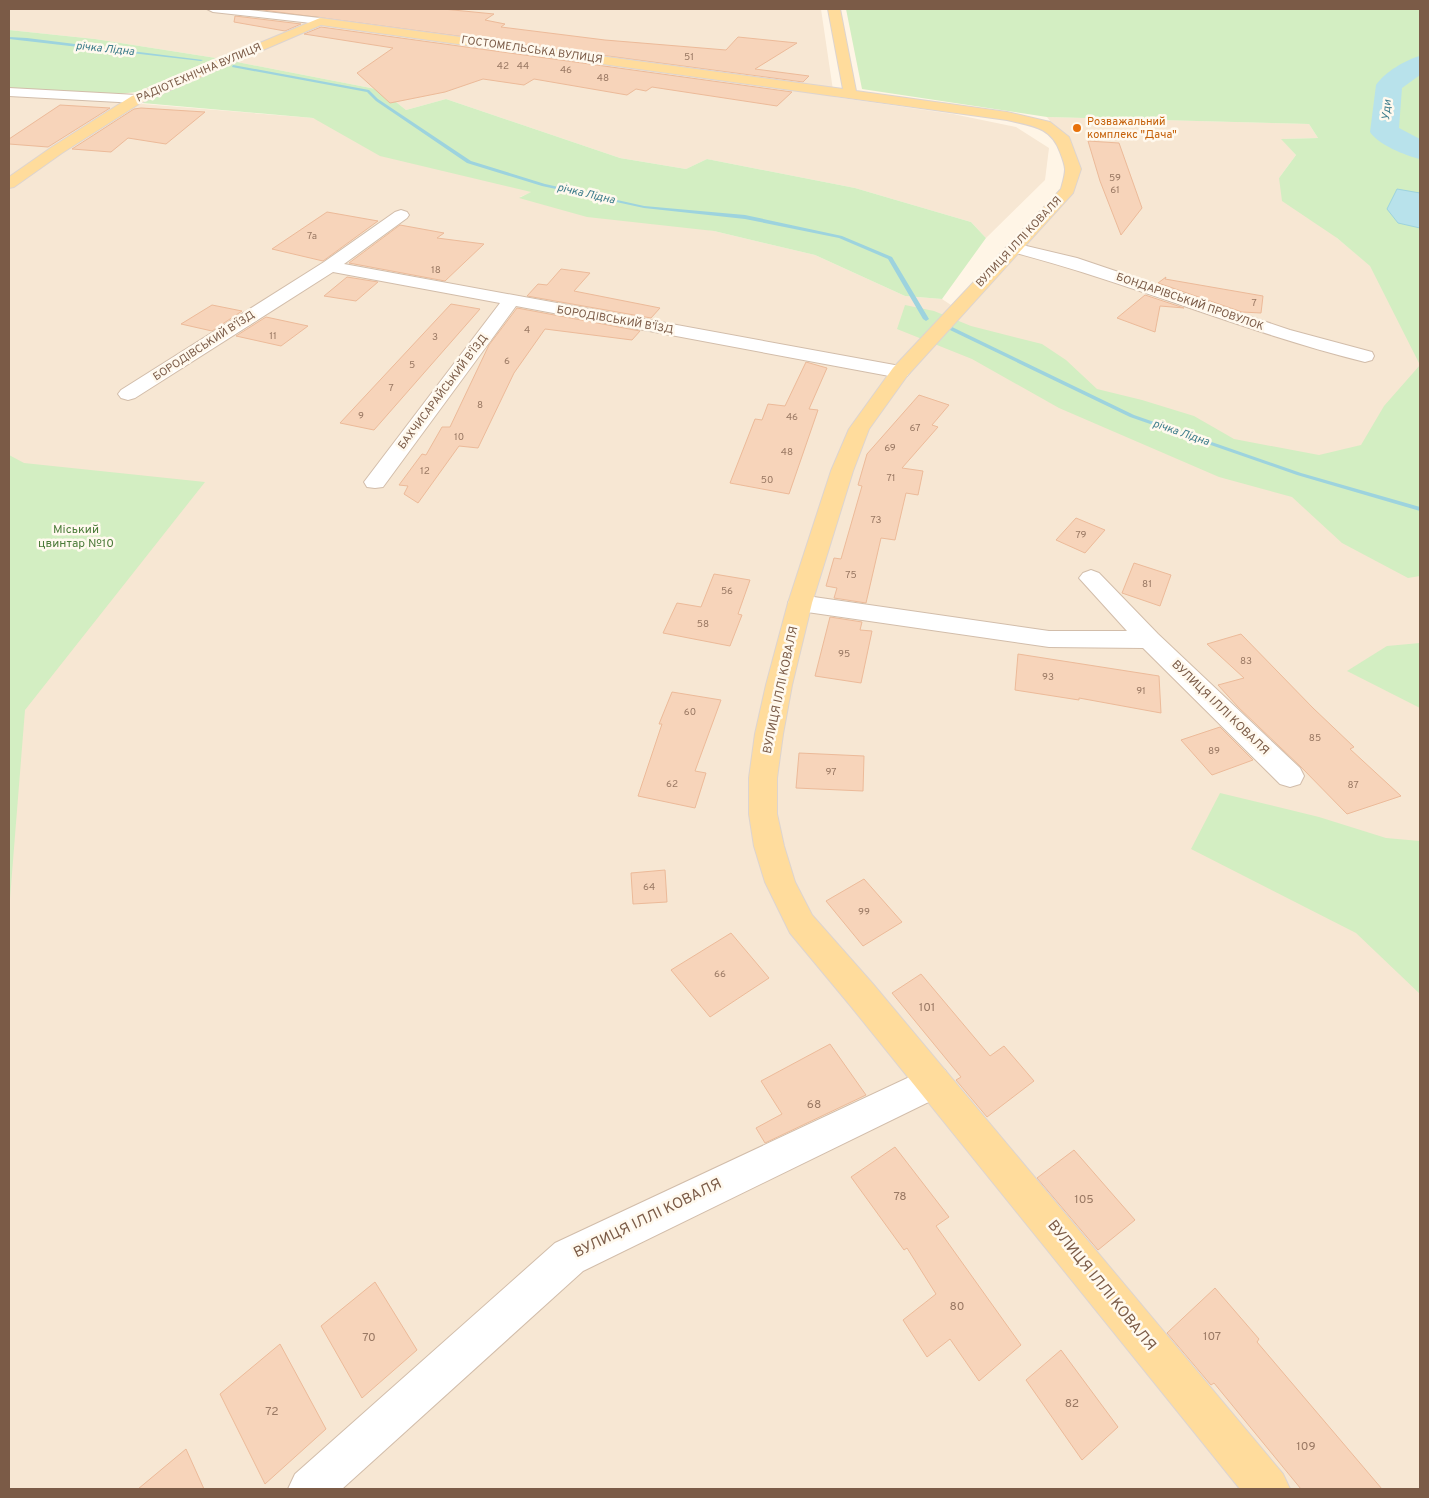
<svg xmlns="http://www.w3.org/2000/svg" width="1429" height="1498" viewBox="0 0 1429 1498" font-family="Overpass,sans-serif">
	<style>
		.residential { fill: #f7e7d3 }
		.green { fill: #d3eec2 }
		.water { fill: #b8e2eb; stroke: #9dd3de }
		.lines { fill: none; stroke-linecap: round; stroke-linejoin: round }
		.stream { fill: #9dd3de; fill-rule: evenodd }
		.river { fill: #b8e2eb; fill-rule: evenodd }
		.building { fill: #f7d4ba; stroke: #ecba99 }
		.minor-casing { stroke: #d2bdaa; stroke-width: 2 }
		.major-casing { stroke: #ddd4cf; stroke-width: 2 }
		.minor { fill: #fff; fill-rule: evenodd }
		.major { fill: #ffdc9c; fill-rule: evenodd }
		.food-dot { fill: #e8710a; stroke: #fff9ee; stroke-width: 2 }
		.labels { text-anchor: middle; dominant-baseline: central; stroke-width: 5; stroke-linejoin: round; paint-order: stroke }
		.number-label { font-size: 10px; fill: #9a7964 }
		.far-water-label { font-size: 11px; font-style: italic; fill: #3b7b8a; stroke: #fff9ee }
		.far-street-label { font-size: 11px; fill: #7b5b47; stroke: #fff9ee }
		.far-food-label { font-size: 11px; fill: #c56008; stroke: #fff9ee; text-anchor: start }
		.park-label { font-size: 12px; fill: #4d7c3b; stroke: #fff9ee }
		.street-label { font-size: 12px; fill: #7b5b47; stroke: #fff9ee }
		.near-number-label { font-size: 12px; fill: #9a7964 }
		.near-street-label { font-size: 15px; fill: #7b5b47; stroke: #fff9ee }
	</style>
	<rect width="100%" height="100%" fill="#fff5e6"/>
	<!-- residential -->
	<g class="residential">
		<path d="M9 9H821L834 97 953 114 1016 127 1049 148 1045 180 986 238 971 222 855 188 707 159 686 169 620 158 446 99 406 110 381 90 216 58 95 39 9 30Z"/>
		<path d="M9 95 119 102 313 118 532 192 520 197 714 231 815 255 905 296 942 299 963 313 1073 193 1081 169 1070 138 1054 126 1047 117 1309 124 1318 138 1282 139 1296 155 1279 178 1337 238 1371 266 1420 336V1489H9Z"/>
	</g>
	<!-- green -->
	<g class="green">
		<path d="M846 9H1420V576L1408 578 1342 543 1292 497 1219 477 1059 408 972 359 897 329 905 305 934 311 971 326 1042 344 1066 360 1097 389 1142 400 1194 416 1234 439 1319 455 1361 445 1384 406 1420 365 1370 266 1337 238 1282 201 1279 178 1296 155 1281 139 1318 138 1309 124 1047 117 862 89Z"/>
		<path d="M9 30 95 39 216 58 137 92 110 95 9 88Z"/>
		<path d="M237 62 381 90 406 110 446 99 620 158 686 169 707 159 855 188 971 222 986 238 942 299 905 296 815 255 714 231 587 217 519 198 531 192 380 156 313 118 142 103Z"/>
		<path d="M9 455 24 463 205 482 25 710 9 911Z"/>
		<path d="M1420 643V708L1347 671 1387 646Z"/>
		<path d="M1220 793 1319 817 1386 838 1420 841V994L1356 933 1191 849Z"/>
	</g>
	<!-- water -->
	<path class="water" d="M1397 189 1420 193V228L1398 223 1387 209Z"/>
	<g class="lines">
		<!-- stream -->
		<g class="stream">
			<path d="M9 37 27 38 203 60 201 61 9 39Z"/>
			<path d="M233 65 369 90 378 99 471 161 545 184 644 206 745 215 842 236 892 257 929 319 926 321 923 319 888 259 839 238 745 219 644 208 542 186 467 163 376 101 367 92 232 67Z"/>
			<path d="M952 327 1134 415 1301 473 1420 507V511L1297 475 1130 417 950 330V328Z"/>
		</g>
		<!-- river -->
		<path class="river" d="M1420 56V75L1402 88 1399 128 1420 139V159C1404 155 1379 145 1370 132L1376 85C1385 72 1405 60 1420 56Z"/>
	</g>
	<!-- building -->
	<g class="building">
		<path d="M255 9H443L494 14 485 20 505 24 501 27 605 40 726 50 738 37 797 43 755 69 809 76 803 82Z"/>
		<path d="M235 16 301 24 285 31 234 22Z"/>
		<path d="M321 27 792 92 777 106 652 87 646 91 636 89 627 95 534 79 524 85 483 79 445 92 390 103 357 73 393 48 304 34Z"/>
		<path d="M60 105 110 108 48 147 9 144V139Z"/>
		<path d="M141 108 205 112 166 144 128 138 111 152 72 149 134 109Z"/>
		<path d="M1088 141 1119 143 1142 208 1121 235 1100 181Z"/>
		<path d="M327 212 378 221 323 261 272 249Z"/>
		<path d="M400 225 444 233 437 238 484 244 445 281 349 263Z"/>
		<path d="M561 269 590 273 574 291 660 308 651 318 527 296 538 284 547 285Z"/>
		<path d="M347 277 378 282 356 301 324 296Z"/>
		<path d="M1166 277 1165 279 1263 296 1261 313 1242 312 1158 283Z"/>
		<path d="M1145 295 1184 308 1160 306 1155 332 1117 318Z"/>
		<path d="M451 304 480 309 374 430 340 423Z"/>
		<path d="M212 305 242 311 212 331 181 324Z"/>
		<path d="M517 308 640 331 632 340 545 329 514 373 478 448 459 446 418 503 404 494 408 486 399 485 422 454 426 455 442 427H450L489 345Z"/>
		<path d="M266 317 308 326 281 346 236 336Z"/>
		<path d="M806 362 827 368 809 409 818 410 789 494 730 483 755 419 762 420 768 404 785 406Z"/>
		<path d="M919 395 949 405 932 425 938 427 902 468 923 471 918 495 906 493 895 540 881 538 866 603 834 598 837 588 826 586 834 558 841 559 862 486 858 485 867 454Z"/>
		<path d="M1076 518 1105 530 1085 553 1056 540Z"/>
		<path d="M1134 563 1171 575 1160 606 1122 593Z"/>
		<path d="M714 574 750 580 738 614 742 615 730 646 663 633 677 603 701 607Z"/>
		<path d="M830 617 862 622 860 630 872 631 861 683 815 676Z"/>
		<path d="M1241 634 1313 708 1354 747 1350 749 1401 796 1347 814 1301 767 1238 707 1218 685 1244 678 1207 644Z"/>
		<path d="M1018 654 1159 676 1161 713 1079 698V700L1015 690Z"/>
		<path d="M672 692 721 700 695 771 706 773 695 808 638 796 662 724H659Z"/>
		<path d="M1220 727 1253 760 1212 775 1181 740Z"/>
		<path d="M799 753 864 756 863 791 796 788Z"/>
		<path d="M665 870 667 902 633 904 631 873Z"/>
		<path d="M864 879 902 922 863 946 826 901Z"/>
		<path d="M731 933 769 978 710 1017 671 970Z"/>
		<path d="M921 974 990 1056 1004 1046 1034 1081 987 1117 956 1080 961 1077 892 993Z"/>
		<path d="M830 1044 866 1095 765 1143 756 1128 782 1114 761 1081Z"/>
		<path d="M895 1147 949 1217 936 1226 1021 1345 979 1381 950 1339 927 1357 903 1320 936 1294 907 1248 904 1250 851 1177Z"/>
		<path d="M1074 1150 1135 1220 1098 1250 1037 1178Z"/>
		<path d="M375 1282 417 1350 362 1398 321 1326Z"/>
		<path d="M1215 1288 1259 1339 1257 1342 1382 1489H1301L1214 1383 1211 1385 1167 1333Z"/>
		<path d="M280 1344 326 1429 265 1484 220 1394Z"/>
		<path d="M1061 1350 1118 1427 1082 1460 1026 1380Z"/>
		<path d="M186 1449 204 1489H138Z"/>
	</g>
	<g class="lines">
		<defs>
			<g id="minor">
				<path d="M207 9H241L320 18 326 21 320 24 213 12Z"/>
				<path d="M9 88 137 95 144 99 137 103 9 96Z"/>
				<path d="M401 210 407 212 409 215 407 218 344 264 900 366 907 368 910 372 907 376 900 378 516 306 383 487 375 488 367 487 364 482 500 303 333 272 135 398 128 400 121 398 118 394 121 390 324 262 395 212Z"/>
				<path d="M1014 243 1077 258 1290 330 1372 352 1374 356 1372 360 1365 362C1244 332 1129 282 1008 251L1006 248 1008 245Z"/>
				<path d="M1091 570 1099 573 1158 634 1300 768 1304 776 1300 784 1290 787 1280 784 1143 648 1049 647 800 611 791 609 788 603 791 597 800 595 1049 631H1127L1079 578 1083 573Z"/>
				<path d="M933 1066 945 1070 950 1082 945 1094 583 1271 342 1489H288L295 1474 555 1243Z"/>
			</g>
			<path id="major" d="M828 9H840L856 91 1007 112 1050 122 1069 137 1081 169 1073 193 907 376 869 429 853 471 812 603 792 685 783 734 777 778V814L784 846 795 882 812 915 873 984 1283 1474 1290 1489H1240L849 1004 790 933 765 882 754 846 749 814V778L755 734 766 685 788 603 831 471 849 429 893 368 1061 189C1066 170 1067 170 1060 152 1051 126 1031 126 1007 120L321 25 142 102 62 153 14 187 9 188V177L52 147 132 96 320 18 843 89Z"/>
		</defs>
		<!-- minor casing -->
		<use href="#minor" class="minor-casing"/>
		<!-- major casing -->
		<use href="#major" class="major-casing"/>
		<!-- minor -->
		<use href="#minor" class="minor"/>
		<!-- major -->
		<use href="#major" class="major"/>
	</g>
	<!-- markers -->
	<circle class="food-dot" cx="1077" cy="128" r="5"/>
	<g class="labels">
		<!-- number labels -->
		<g class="number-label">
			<text x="689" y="57">51</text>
			<text x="503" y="66">42</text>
			<text x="523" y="66">44</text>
			<text x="566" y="70">46</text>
			<text x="603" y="78">48</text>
			<text x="1115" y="178">59</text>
			<text x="1115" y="190">61</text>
			<text x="312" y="236">7а</text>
			<text x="436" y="270">18</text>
			<text x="1254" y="303">7</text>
			<text x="527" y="330">4</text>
			<text x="273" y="336">11</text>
			<text x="435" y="337">3</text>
			<text x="507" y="361">6</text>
			<text x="412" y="365">5</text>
			<text x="391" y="388">7</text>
			<text x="480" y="405">8</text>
			<text x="361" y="416">9</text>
			<text x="792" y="417">46</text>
			<text x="915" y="428">67</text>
			<text x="459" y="437">10</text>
			<text x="890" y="448">69</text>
			<text x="787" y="452">48</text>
			<text x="425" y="471">12</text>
			<text x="891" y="478">71</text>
			<text x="767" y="480">50</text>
			<text x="876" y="520">73</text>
			<text x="1081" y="535">79</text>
			<text x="851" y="575">75</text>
			<text x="1147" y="584">81</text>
			<text x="727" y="591">56</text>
			<text x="703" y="624">58</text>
			<text x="844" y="654">95</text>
			<text x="1246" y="661">83</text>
			<text x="1048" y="677">93</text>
			<text x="1141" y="691">91</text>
			<text x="690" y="712">60</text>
			<text x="1315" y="738">85</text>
			<text x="1214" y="751">89</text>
			<text x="831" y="772">97</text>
			<text x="672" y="784">62</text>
			<text x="1353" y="785">87</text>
			<text x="649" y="887">64</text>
			<text x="864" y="912">99</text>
			<text x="720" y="974">66</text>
		</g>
		<!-- far-water labels -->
		<g class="far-water-label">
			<text transform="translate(105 49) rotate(6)">річка Лідна</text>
			<text transform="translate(1387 110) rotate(-85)">Уди</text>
			<text transform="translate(586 194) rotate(13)">річка Лідна</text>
			<text transform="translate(1181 433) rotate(19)">річка Лідна</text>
		</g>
		<!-- far-street labels -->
		<g class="far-street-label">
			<text transform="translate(532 50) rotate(8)">ГОСТОМЕЛЬСЬКА ВУЛИЦЯ</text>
			<text transform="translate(199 73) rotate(-23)">РАДІОТЕХНІЧНА ВУЛИЦЯ</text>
			<text transform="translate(1019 242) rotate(-47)">ВУЛИЦЯ ІЛЛІ КОВАЛЯ</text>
			<text transform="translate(1190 302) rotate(19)">БОНДАРІВСЬКИЙ ПРОВУЛОК</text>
			<text transform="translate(615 320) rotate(10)">БОРОДІВСЬКИЙ В’ЇЗД</text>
			<text transform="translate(204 346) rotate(-33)">БОРОДІВСЬКИЙ В’ЇЗД</text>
			<text transform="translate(443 392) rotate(-53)">БАХЧИСАРАЙСЬКИЙ В’ЇЗД</text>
		</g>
		<!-- far-food labels -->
		<g class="far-food-label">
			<text x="1087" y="122">Розважальний<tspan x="1087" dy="13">комплекс "Дача"</tspan></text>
		</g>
		<!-- park labels -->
		<g class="park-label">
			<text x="76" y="530">Міський<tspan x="76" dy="14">цвинтар №10</tspan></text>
		</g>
		<!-- street labels -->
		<g class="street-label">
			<text transform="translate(781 690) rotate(-78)">ВУЛИЦЯ ІЛЛІ КОВАЛЯ</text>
			<text transform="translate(1220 708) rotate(44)">ВУЛИЦЯ ІЛЛІ КОВАЛЯ</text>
		</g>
		<!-- near-number labels -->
		<g class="near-number-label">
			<text x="927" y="1008">101</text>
			<text x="814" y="1105">68</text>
			<text x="900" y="1197">78</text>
			<text x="1084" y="1200">105</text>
			<text x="957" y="1307">80</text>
			<text x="1212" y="1337">107</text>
			<text x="369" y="1338">70</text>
			<text x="1072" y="1404">82</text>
			<text x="272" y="1412">72</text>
			<text x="1306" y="1447">109</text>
		</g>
		<!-- near-street labels -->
		<g class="near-street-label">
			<text transform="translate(648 1219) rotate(-26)">ВУЛИЦЯ ІЛЛІ КОВАЛЯ</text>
			<text transform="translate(1101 1286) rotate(51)">ВУЛИЦЯ ІЛЛІ КОВАЛЯ</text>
		</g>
	</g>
	<!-- border -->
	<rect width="1429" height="1498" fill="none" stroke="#7b5b47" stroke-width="20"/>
</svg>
